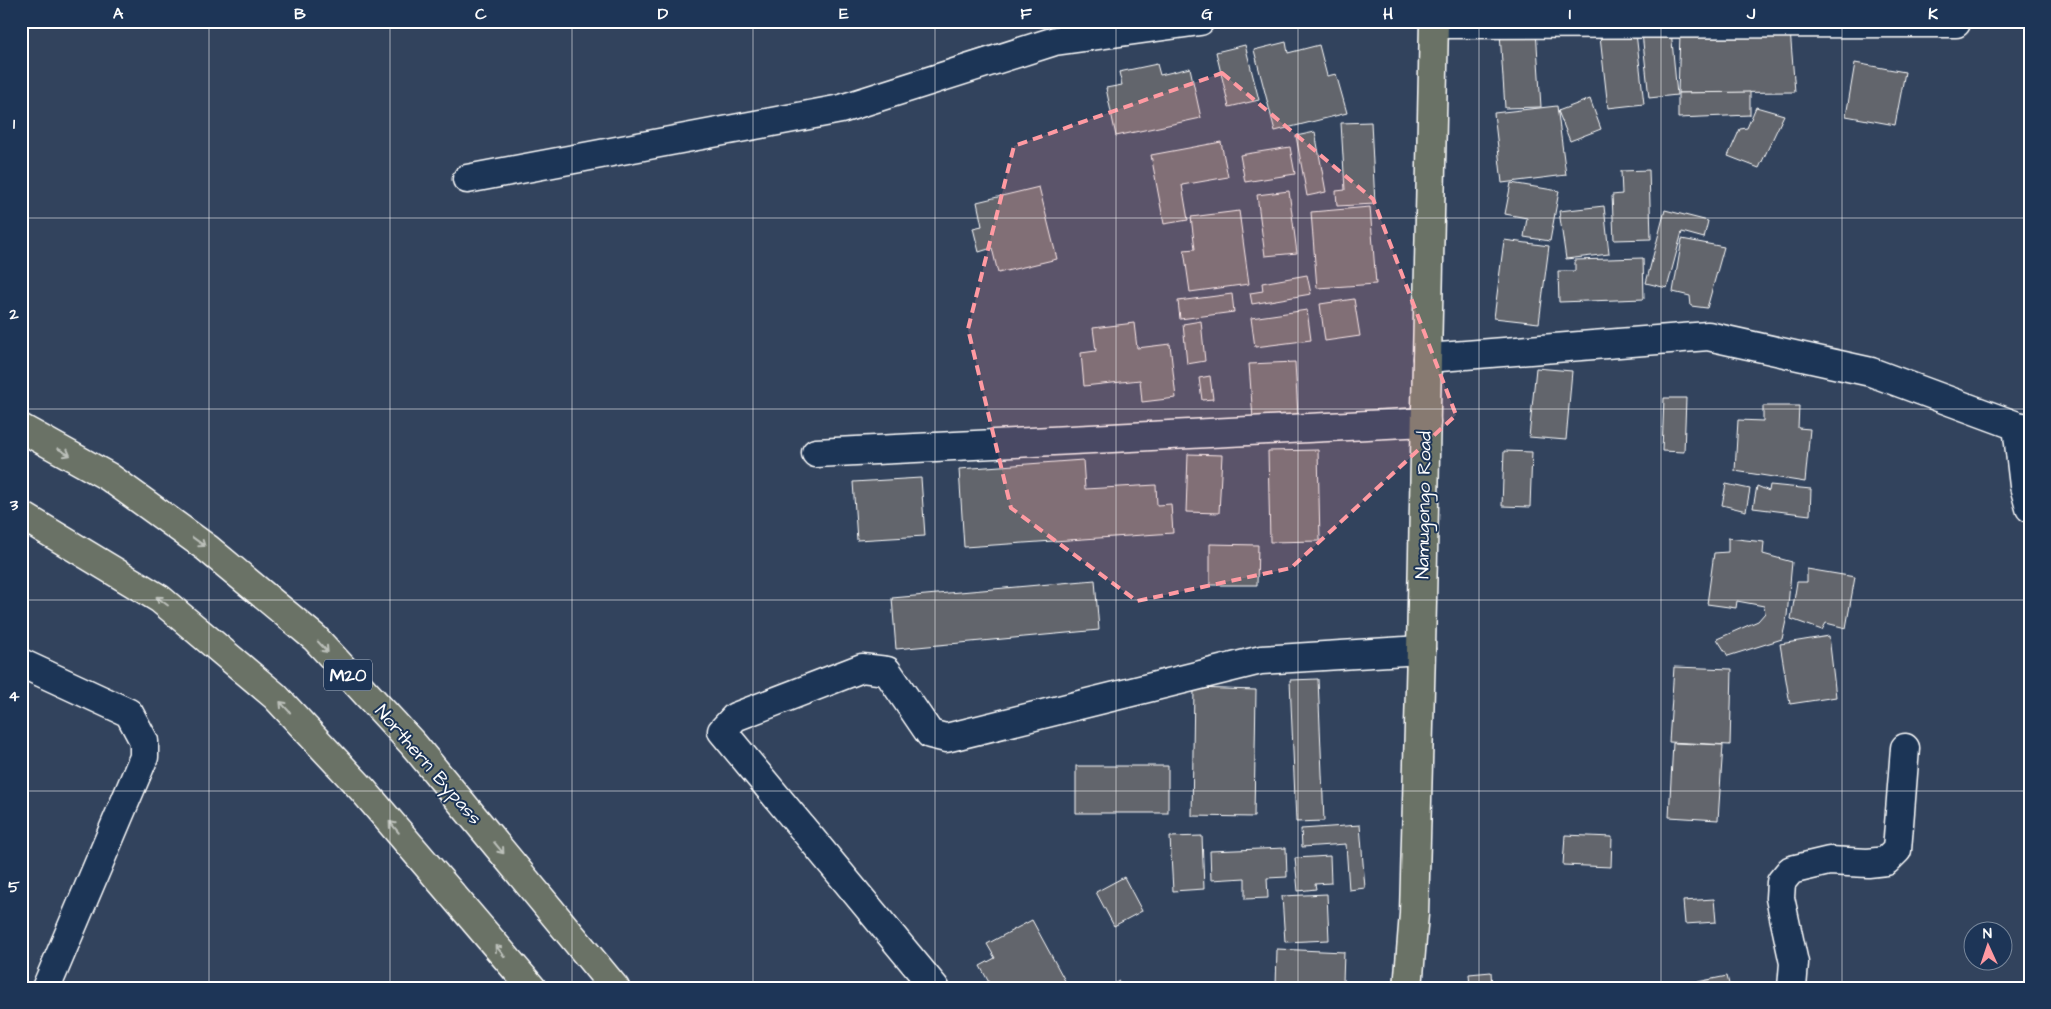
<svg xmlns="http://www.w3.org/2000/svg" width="2051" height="1009" viewBox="0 0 2051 1009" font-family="'Architects Daughter',sans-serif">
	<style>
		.building { fill: #62656c; stroke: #fff }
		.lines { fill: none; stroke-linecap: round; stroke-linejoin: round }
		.minor-casing { stroke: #fff; stroke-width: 31 }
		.major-casing { stroke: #fff; stroke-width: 31 }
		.highway-casing { stroke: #fff; stroke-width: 31 }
		.minor { stroke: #1d3557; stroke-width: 28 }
		.major { stroke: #6a7266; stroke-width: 28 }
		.highway { stroke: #6a7266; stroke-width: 28 }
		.oneway { stroke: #bcc0ba }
		.marked { fill: #ff9aa2; fill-opacity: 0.2; stroke: #ff9aa2; stroke-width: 4; stroke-dasharray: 10 6; stroke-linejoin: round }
		.grid { fill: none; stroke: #fff; stroke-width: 1; stroke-opacity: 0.55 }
		.labels { text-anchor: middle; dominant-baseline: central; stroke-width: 4; stroke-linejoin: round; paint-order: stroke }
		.shield { fill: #1d3557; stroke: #bbc2cd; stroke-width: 1 }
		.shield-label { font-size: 18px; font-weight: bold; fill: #fff }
		.street-label { font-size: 19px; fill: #fff; stroke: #1d3557 }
		.neatline { fill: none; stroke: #fff; stroke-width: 2 }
		.grid-label { font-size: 16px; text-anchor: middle; font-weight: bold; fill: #fff }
	</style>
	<rect width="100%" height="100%" fill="#32435d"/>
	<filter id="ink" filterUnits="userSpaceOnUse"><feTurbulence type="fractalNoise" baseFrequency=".02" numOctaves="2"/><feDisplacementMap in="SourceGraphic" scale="10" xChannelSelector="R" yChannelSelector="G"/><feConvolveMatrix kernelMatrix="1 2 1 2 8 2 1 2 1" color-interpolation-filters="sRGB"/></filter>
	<g filter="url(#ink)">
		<!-- building -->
		<g class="building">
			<path d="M1536 30 1541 107 1505 108 1500 33Z"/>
			<path d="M1671 30 1677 95 1649 98 1642 33Z"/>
			<path d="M1790 30 1795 92 1678 93 1680 34Z"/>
			<path d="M1636 33 1644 104 1608 108 1600 37Z"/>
			<path d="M1286 42 1288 53 1319 45 1327 76 1336 74 1347 113 1275 131 1254 50Z"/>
			<path d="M1245 45 1259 100 1229 107 1216 52Z"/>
			<path d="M1855 63 1905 72 1895 125 1846 116Z"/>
			<path d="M1157 64 1160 75 1190 68 1201 118 1116 136 1106 88 1122 85 1119 72Z"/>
			<path d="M1750 92V115L1678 118V93Z"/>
			<path d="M1590 99 1601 129 1570 141 1558 111Z"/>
			<path d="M1557 106 1566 175 1502 183 1494 113Z"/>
			<path d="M1756 107 1784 115 1759 168 1728 156 1740 129 1747 128Z"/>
			<path d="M1371 122 1375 204 1337 206 1336 191 1345 190 1341 123Z"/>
			<path d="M1315 132 1326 192 1307 196 1296 136Z"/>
			<path d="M1221 142 1228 177 1182 185 1188 220 1164 224 1151 155Z"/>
			<path d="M1290 147 1295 174 1245 182 1240 155Z"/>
			<path d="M1649 170 1651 239 1614 240 1612 195 1622 194 1621 171Z"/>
			<path d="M1511 183 1559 191 1550 241 1524 237 1527 218 1505 214Z"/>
			<path d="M1039 187 1057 259 998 273 992 248 979 252 973 228 982 226 977 202Z"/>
			<path d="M1289 191 1297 253 1265 256 1257 195Z"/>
			<path d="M1604 206 1609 254 1566 259 1559 211Z"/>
			<path d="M1370 207 1376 284 1317 288 1311 212Z"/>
			<path d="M1665 210 1708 221 1704 238 1682 232 1667 288 1646 283Z"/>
			<path d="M1239 211 1249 284 1190 292 1184 250 1195 249 1191 217Z"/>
			<path d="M1682 239 1724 247 1707 308 1691 306 1690 296 1673 292Z"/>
			<path d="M1504 240 1549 246 1539 323 1494 318Z"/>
			<path d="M1643 258 1644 299 1559 302 1558 271H1575V260Z"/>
			<path d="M1307 275 1311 294 1252 304 1250 293 1263 291 1262 283Z"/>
			<path d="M1232 294 1234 312 1180 319 1178 301Z"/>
			<path d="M1354 299 1360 336 1325 341 1320 304Z"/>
			<path d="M1307 310 1311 340 1255 347 1251 318Z"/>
			<path d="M1201 321 1205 361 1187 364 1183 324Z"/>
			<path d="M1134 323 1137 348 1170 344 1176 398 1142 402 1140 380 1084 386 1081 353 1096 351 1093 328Z"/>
			<path d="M1295 362 1298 416 1253 419 1249 364Z"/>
			<path d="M1536 368 1572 371 1566 440 1529 437Z"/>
			<path d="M1210 376 1213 399 1202 400 1199 378Z"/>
			<path d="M1664 398H1686L1684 452 1662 451Z"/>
			<path d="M1763 406H1799L1798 428 1810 429 1805 482 1735 471 1738 420 1763 421Z"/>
			<path d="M1318 450 1320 541 1270 542 1268 451Z"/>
			<path d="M1504 451 1532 452 1530 507 1502 506Z"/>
			<path d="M1188 454 1222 455 1219 513 1186 512Z"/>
			<path d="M1083 460 1085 489 1156 485 1157 505 1171 504 1173 533 964 547 959 469Z"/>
			<path d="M921 478 925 536 857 540 853 482Z"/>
			<path d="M1726 484 1750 489 1746 511 1722 505Z"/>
			<path d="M1770 485 1811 489 1810 515 1753 508 1757 486 1769 491Z"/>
			<path d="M1728 538 1764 542 1763 554 1792 562 1787 616 1782 639 1728 656 1717 639 1758 621 1765 613 1764 606 1737 601 1736 608 1707 604 1714 553 1728 552Z"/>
			<path d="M1210 544 1258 545 1257 585H1210Z"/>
			<path d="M1807 569 1855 577 1846 628 1826 623 1822 630 1791 619 1797 582H1807Z"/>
			<path d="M1095 580 1099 630 896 649 892 598Z"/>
			<path d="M1829 636 1836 697 1790 704 1780 644Z"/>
			<path d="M1674 667 1732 669 1730 745 1669 742Z"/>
			<path d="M1318 679 1324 821 1296 822 1290 680Z"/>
			<path d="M1194 688 1256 690 1254 817 1192 816Z"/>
			<path d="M1673 743 1723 745 1718 820 1669 817Z"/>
			<rect x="1076" y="766" width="92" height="47"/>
			<path d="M1360 825 1365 888 1349 890 1346 844 1302 847 1301 829Z"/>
			<path d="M1565 835 1612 837 1611 867 1563 865Z"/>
			<path d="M1202 836 1204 889 1173 891 1170 837Z"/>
			<path d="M1286 848 1287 877 1267 878 1268 898 1245 899V878L1211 880 1210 851Z"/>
			<path d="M1330 856 1331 883 1315 884 1316 889 1298 891 1295 858Z"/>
			<path d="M1124 877 1142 911 1114 926 1096 892Z"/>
			<path d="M1327 894 1329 940 1285 942 1282 896Z"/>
			<path d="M1714 899 1716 922 1685 924 1683 901Z"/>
			<path d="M1032 920 1069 988H992L980 966 995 958 987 944Z"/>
			<path d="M1277 949 1344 952 1343 982H1360L1359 988H1276Z"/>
			<path d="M1491 972 1492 988H1470L1469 974Z"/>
			<path d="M1727 976 1730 988H1668Z"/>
			<path d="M1119 981 1123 988H1107Z"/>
		</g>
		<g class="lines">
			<defs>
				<g id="minor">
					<path d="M1434 24 1956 23"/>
					<path d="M467 179 841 109 1055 41 1200 21"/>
					<path d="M1427 358 1708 336 1871 372 2017 426 2030 428"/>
					<path d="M2017 426 2024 486 2030 508"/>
					<path d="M816 453 1426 422"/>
					<path d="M21 663 129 713 144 741V757L46 988"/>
					<path d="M935 988 722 731 735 717 862 668 887 671 930 734 946 738 1261 660 1421 650"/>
					<path d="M1792 988 1794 963 1780 898 1781 882 1791 870 1829 861 1868 863 1886 861 1897 850 1905 748"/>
				</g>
				<path id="major" d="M1408 988 1414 914 1421 650 1434 21"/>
				<g id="highway">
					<path d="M21 428 109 477 207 548 315 638 413 744 615 988"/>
					<path d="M21 515 160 599 275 696 362 789 532 988"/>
				</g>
			</defs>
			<!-- minor casing -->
			<use href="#minor" class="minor-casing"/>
			<!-- major casing -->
			<use href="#major" class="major-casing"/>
			<!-- highway casing -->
			<use href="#highway" class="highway-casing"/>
			<!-- minor -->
			<use href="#minor" class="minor"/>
			<!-- major -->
			<use href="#major" class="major"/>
			<!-- highway -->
			<use href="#highway" class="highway"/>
		</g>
		<!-- one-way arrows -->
		<defs><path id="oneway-shaft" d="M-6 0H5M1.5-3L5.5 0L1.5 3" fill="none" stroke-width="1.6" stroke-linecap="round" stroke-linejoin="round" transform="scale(1.25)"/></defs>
		<g class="oneway">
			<use href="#oneway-shaft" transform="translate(64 452) rotate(29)"/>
			<use href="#oneway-shaft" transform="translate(199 542) rotate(36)"/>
			<use href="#oneway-shaft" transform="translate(162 601) rotate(-143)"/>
			<use href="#oneway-shaft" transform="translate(323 647) rotate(47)"/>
			<use href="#oneway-shaft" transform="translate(285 707) rotate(-133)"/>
			<use href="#oneway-shaft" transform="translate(394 827) rotate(-130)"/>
			<use href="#oneway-shaft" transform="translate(499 848) rotate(50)"/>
			<use href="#oneway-shaft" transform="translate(500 951) rotate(-130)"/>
		</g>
	</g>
	<!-- marked area -->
	<path class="marked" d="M1222 73 1373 199 1456 415 1291 568 1137 601 1011 508 968 329 1014 146Z"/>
	<!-- grid -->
	<path class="grid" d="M209 21V988M390 21V988M572 21V988M753 21V988M935 21V988M1116 21V988M1298 21V988M1479 21V988M1661 21V988M1842 21V988M21 218H2030M21 409H2030M21 600H2030M21 791H2030"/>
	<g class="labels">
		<!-- shield labels -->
		<rect class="shield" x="324" y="659.5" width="48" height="31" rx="4"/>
		<g class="shield-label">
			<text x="348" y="675">M20</text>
		</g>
		<!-- street labels -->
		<g class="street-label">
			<text transform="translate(1424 505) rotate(-89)">Namugongo Road</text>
			<text transform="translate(428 765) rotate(49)">Northern Bypass</text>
		</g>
	</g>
	<!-- margin -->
	<rect width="2051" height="1009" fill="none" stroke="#1d3557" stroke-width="55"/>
	<!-- north arrow -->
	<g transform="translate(1988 946) rotate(357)"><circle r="24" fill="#1d3557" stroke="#77869a"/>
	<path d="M0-4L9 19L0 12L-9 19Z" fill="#ff9aa2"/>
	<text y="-8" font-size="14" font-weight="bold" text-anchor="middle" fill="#ffffff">N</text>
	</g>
	<rect x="28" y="28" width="1996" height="954" class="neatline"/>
	<g class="grid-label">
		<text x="118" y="19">A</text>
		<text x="300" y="19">B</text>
		<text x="481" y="19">C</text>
		<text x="663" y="19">D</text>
		<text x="844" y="19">E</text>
		<text x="1026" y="19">F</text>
		<text x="1207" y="19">G</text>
		<text x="1388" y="19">H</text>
		<text x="1570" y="19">I</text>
		<text x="1751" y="19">J</text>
		<text x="1933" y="19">K</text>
		<text x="14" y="129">1</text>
		<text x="14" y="319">2</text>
		<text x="14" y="510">3</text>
		<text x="14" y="701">4</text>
		<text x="14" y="892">5</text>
	</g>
</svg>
